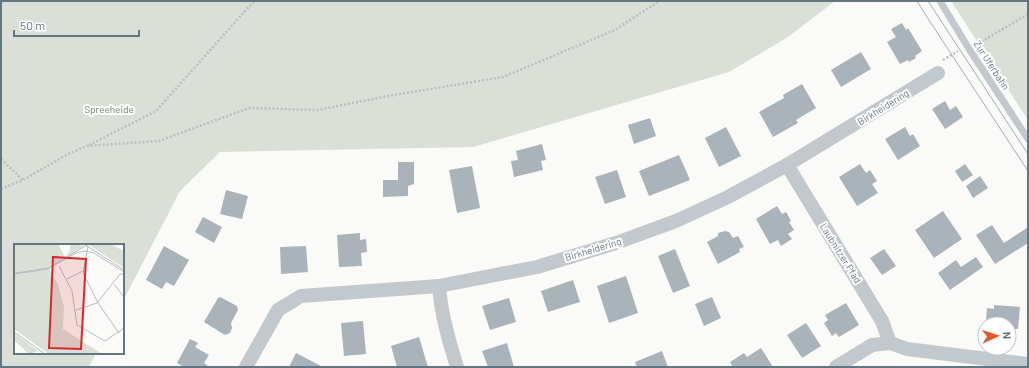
<svg xmlns="http://www.w3.org/2000/svg" width="1029" height="368" viewBox="0 0 1029 368" font-family="Barlow,sans-serif">
	<style>
		.green { fill: #dadfd7 }
		.building { fill: #aab3b9 }
		.lines { fill: none; stroke-linecap: round; stroke-linejoin: round }
		.path { stroke: #bbbfc2; stroke-width: 2.5; stroke-dasharray: 2 2; stroke-linecap: butt }
		.service { stroke: #c3c8cc; stroke-width: 7 }
		.minor { stroke: #c3c8cc; stroke-width: 14 }
		.tram { stroke: #a2aab0; stroke-width: 1 }
		.labels { text-anchor: middle; dominant-baseline: central; stroke-width: 4; stroke-linejoin: round; paint-order: stroke }
		.street-label { font-size: 10px; fill: #657683; stroke: #fff }
		.park-label { font-size: 10px; fill: #687a64; stroke: #fff }
		.inset-road { fill: none; stroke: #b5bdc2; stroke-width: 1 }
		.view { fill: #d62828; fill-opacity: 0.15; stroke: #d62828; stroke-width: 2 }
		.inset-edge { fill: none; stroke: #657683; stroke-width: 2 }
	</style>
	<rect width="100%" height="100%" fill="#fafaf8"/>
	<!-- green -->
	<g class="green">
		<path d="M1 1H835L788 37 729 72 473 147 220 152 180 191 123 301V245H15V353H96L89 367H1Z"/>
		<path d="M951 1H1028V120Z"/>
	</g>
	<!-- building -->
	<g class="building">
		<path d="M902 23 906 30 908 28 922 51 915 56 916 58 909 62 908 60 900 64 887 42 896 37 891 29Z"/>
		<path d="M861 52 871 69 841 87 831 70Z"/>
		<path d="M802 84 816 108 796 120 798 123 773 137 759 112 784 98 783 95Z"/>
		<path d="M945 101 950 110 956 106 963 117 945 129 932 109Z"/>
		<path d="M650 118 656 136 634 144 628 125Z"/>
		<path d="M726 127 741 156 719 167 705 138Z"/>
		<path d="M905 127 910 136 913 134 920 146 898 160 885 139Z"/>
		<path d="M542 144 546 160 541 161 543 170 514 177 511 161 518 160 516 151Z"/>
		<path d="M679 155 690 180 649 196 639 171Z"/>
		<path d="M398 162H414V184L408 186V196L383 197V180H398Z"/>
		<path d="M860 164 866 173 870 170 877 181 872 184 878 193 857 206 839 177Z"/>
		<path d="M965 164 973 175 962 182 955 171Z"/>
		<path d="M472 166 480 208 457 213 449 170Z"/>
		<path d="M617 170 626 197 605 204 595 177Z"/>
		<path d="M980 176 988 188 973 198 966 186Z"/>
		<path d="M226 190 248 196 242 219 220 214Z"/>
		<path d="M777 206 782 214 786 212 791 221 789 222 794 230 788 234 792 239 781 246 778 240 770 244 756 219Z"/>
		<path d="M943 211 962 239 934 258 915 230Z"/>
		<path d="M203 217 222 227 214 243 195 232Z"/>
		<path d="M992 225 1004 243 1028 227V243L995 264 976 235Z"/>
		<path d="M725 231 729 232 733 238 738 236 744 247 739 249 740 252 718 264 707 242 718 236V233Z"/>
		<path d="M360 233V240L366 239 367 252 361 253 362 266 339 267 337 235Z"/>
		<path d="M164 246 189 260 174 286 166 282 162 289 146 280Z"/>
		<path d="M306 246 308 272 281 274 280 247Z"/>
		<path d="M675 249 690 286 673 293 658 256Z"/>
		<path d="M884 249 896 266 882 275 870 258Z"/>
		<path d="M976 257 983 267 950 290 938 273 956 260 961 267Z"/>
		<path d="M626 276 638 313 609 323 597 286Z"/>
		<path d="M573 280 580 302 548 312 541 291Z"/>
		<path d="M220 297 237 306 238 310 231 323 232 328 230 333 225 335 204 322 218 298Z"/>
		<path d="M712 297 721 318 704 326 695 304Z"/>
		<path d="M509 298 516 322 490 330 482 306Z"/>
		<path d="M846 303 859 325 839 337 836 333 832 336 824 323 828 320 825 315Z"/>
		<path d="M994 305 1020 307 1018 329H1009V324H992L993 321H986L987 308 994 309Z"/>
		<path d="M363 321 366 354 344 356 341 323Z"/>
		<path d="M806 323 821 346 802 358 787 335Z"/>
		<path d="M419 337 428 367H397L391 346Z"/>
		<path d="M190 339 198 343 195 347 209 355 204 363 208 366 207 367H184L177 363Z"/>
		<path d="M507 343 514 367H488L482 351Z"/>
		<path d="M761 348 773 367H733L730 362 744 353 747 357Z"/>
		<path d="M662 351 668 367H637L635 362Z"/>
		<path d="M296 353 323 367H289Z"/>
	</g>
	<g class="lines">
		<!-- path -->
		<g class="path">
			<path d="M978 44 1028 14"/>
			<path d="M943 60 958 51"/>
			<path d="M89 145 156 111 254 1"/>
			<path d="M1 159 23 180"/>
			<path d="M1 189 23 180 68 154 87 146 159 141 249 108 318 110 388 96 503 77 615 30 659 1"/>
		</g>
		<!-- service -->
		<path class="service" d="M940 1 969 49 1028 139"/>
		<!-- minor -->
		<g class="minor">
			<path d="M787 165 882 321 890 343"/>
			<path d="M439 286C441 314 449 341 457 367"/>
			<path d="M246 367 278 310 301 296 439 286 537 267 616 243 676 221 728 197 787 165 938 73"/>
			<path d="M836 367 872 345 890 343 907 349 1028 364"/>
		</g>
		<!-- tram -->
		<g class="tram">
			<path d="M917 1 925 14 1028 171"/>
			<path d="M928 1 1028 154"/>
		</g>
	</g>
	<g class="labels">
		<!-- street labels -->
		<g class="street-label">
			<text transform="translate(992 65) rotate(57)">Zur Uferbahn</text>
			<text transform="translate(883 107) rotate(-32)">Birkheidering</text>
			<text transform="translate(593 249) rotate(-17)">Birkheidering</text>
			<text transform="translate(841 253) rotate(58)">Laubnitzer Pfad</text>
		</g>
		<!-- park labels -->
		<g class="park-label">
			<text x="109" y="109">Spreeheide</text>
		</g>
	</g>
	<!-- overview -->
	<g transform="translate(14 244)">
		<rect width="110" height="110" fill="#fafaf8"/>
		<path d="M0 0H44L51 13 56 7V0L70 2 34 23 44 40 50 63 49 85 88 110H35L0 85ZM74 0H96L110 7V24ZM0 89 24 107 15 110 0 96Z" fill="#dadfd7"/>
		<path class="inset-road" d="M70 0 110 26M74 2 69 29 84 59 105 89M45 22 58 47 63 81 91 97 110 84M2 29 34 24 73 1M0 30 34 25 62 9 71 7 80 9 110 28M53 35 69 27M100 40 110 53M62 66 83 59 106 30H110M0 88 31 110"/>
		<path class="view" d="M39 13 72 15 67 105 35 104Z"/>
		<rect width="110" height="110" class="inset-edge"/>
	</g>
	<!-- border -->
	<rect width="1029" height="368" fill="none" stroke="#657683" stroke-width="4"/>
	<!-- north arrow -->
	<g transform="translate(997 336) rotate(87)"><circle r="19" fill="#ffffff" stroke="#c1c8cd"/>
	<path d="M0-3L7 15L0 10L-7 15Z" fill="#e4572e"/>
	<text y="-6" font-size="11" font-weight="bold" text-anchor="middle" fill="#657683">N</text>
	</g>
	<!-- scale -->
	<path d="M14 30v6h125v-6" fill="none" stroke="#657683" stroke-width="2"/>
	<text x="20" y="30" font-size="12" fill="#657683" stroke="#ffffff" stroke-width="3" paint-order="stroke">50 m</text>
</svg>
